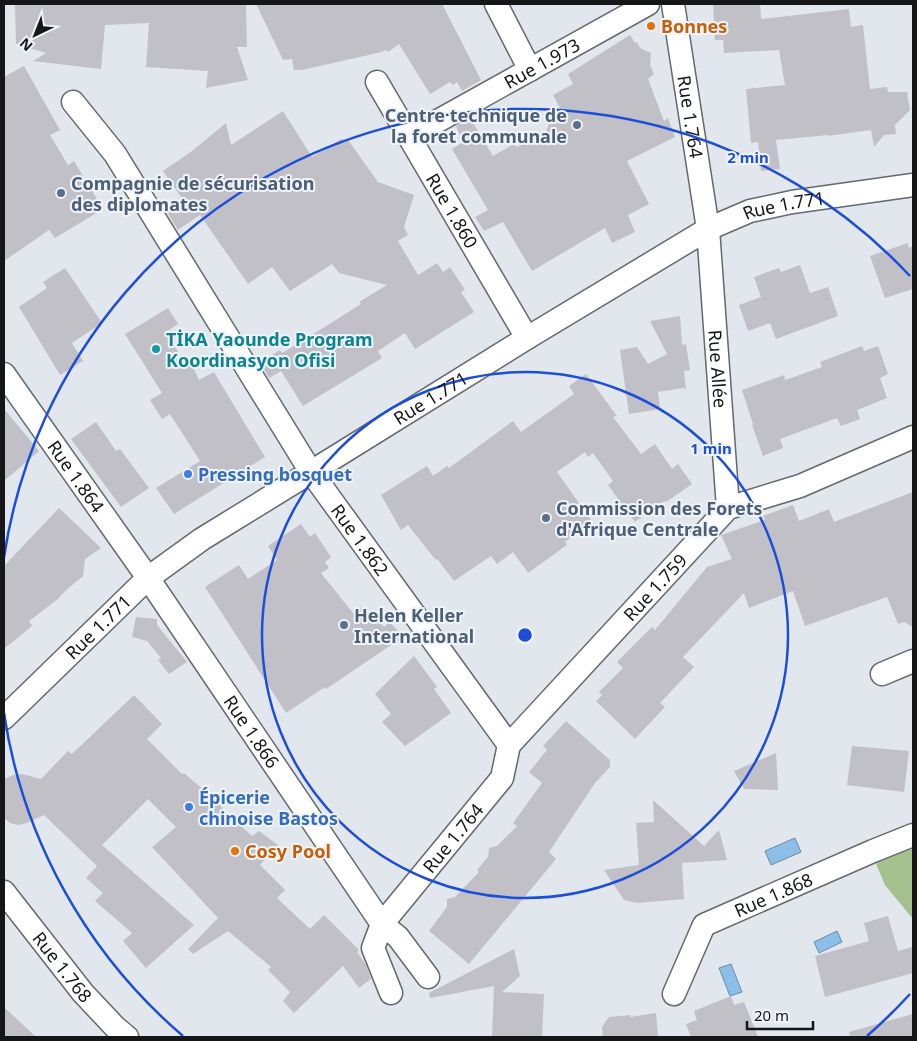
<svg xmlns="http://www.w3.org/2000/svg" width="917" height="1041" viewBox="0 0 917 1041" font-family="'Noto Sans',sans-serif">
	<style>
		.green { fill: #a3c08d }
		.water { fill: #8cbfe8; stroke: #688caa }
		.building { fill: #c1c0c7 }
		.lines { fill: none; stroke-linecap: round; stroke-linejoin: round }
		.minor-casing { stroke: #64696e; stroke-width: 25 }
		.minor { stroke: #fff; stroke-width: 22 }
		.ring { fill: none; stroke: #1d4ed8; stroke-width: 2.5 }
		.food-dot { fill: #e8710a; stroke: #eef4fa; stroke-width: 2 }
		.service-dot { fill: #5c6f8a; stroke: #eef4fa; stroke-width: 2 }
		.culture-dot { fill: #0f9aa8; stroke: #eef4fa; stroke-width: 2 }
		.shop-dot { fill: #3f7fe0; stroke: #eef4fa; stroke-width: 2 }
		.labels { text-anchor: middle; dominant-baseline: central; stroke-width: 4; stroke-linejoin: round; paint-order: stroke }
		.food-label { font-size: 18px; font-weight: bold; fill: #c56008; stroke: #eef4fa; text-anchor: start }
		.street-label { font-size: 18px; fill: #141618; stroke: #eef4fa }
		.service-label { font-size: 18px; font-weight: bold; fill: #4e5e75; stroke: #eef4fa; text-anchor: start }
		.culture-label { font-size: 18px; font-weight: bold; fill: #0d838f; stroke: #eef4fa; text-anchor: start }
		.shop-label { font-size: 18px; font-weight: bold; fill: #366cbe; stroke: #eef4fa; text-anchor: start }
		.centre { fill: #1d4ed8; stroke: #eef4fa; stroke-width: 2.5 }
		.ring-label { font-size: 15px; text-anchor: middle; font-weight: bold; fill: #1d4ed8; stroke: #eef4fa; stroke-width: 4; stroke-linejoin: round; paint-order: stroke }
	</style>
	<rect width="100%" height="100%" fill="#e1e7ed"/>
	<!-- green -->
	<path class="green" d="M913 849V919L885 885 876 864 893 851Z"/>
	<!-- water -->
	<g class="water">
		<path d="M795 838 801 852 771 865 765 851Z"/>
		<path d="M837 931 842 942 819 953 814 942Z"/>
		<path d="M731 964 742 992 730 996 719 968Z"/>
	</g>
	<!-- building -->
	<g class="building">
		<path d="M15 4H246L247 47H237L248 80 206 88 208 71 146 67 149 23 105 25 101 69 33 61 46 53 16 44Z"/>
		<path d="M256 4H442L481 80 462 91 457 82 453 85 450 82 430 94 399 44 388 52 386 50 382 52 302 70H294L292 59 283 60Z"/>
		<path d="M713 4H760L761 19 849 9 851 27 863 25 870 89 887 87 888 92H907L910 110 895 125 896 134 884 135 874 147 871 130 828 136V135L776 140 780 169 761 171 758 142 751 143 746 89 785 85 779 50 724 53 723 40H715Z"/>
		<path d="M630 35 635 43 637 42 640 48 651 53 650 65 654 74 648 79 664 121 668 118 675 137 627 161 649 204 628 215 635 232 612 243 605 228 532 271 503 222 484 231 475 217 488 210 452 149 463 142 456 126 470 118 493 156 514 144 517 147 546 132 552 115 561 110 553 95 573 84 568 74Z"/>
		<path d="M24 66 60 130 50 135 68 165 74 161 103 209 55 238 49 230 4 261V77Z"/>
		<path d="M283 111 312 157 341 139 348 140 378 182 414 195 404 227 408 235 398 241 418 275 437 263 443 272 450 267 465 290 461 292 474 312 415 349 405 333 378 351 382 358 303 406 281 371 269 378 260 362 280 350 282 353 315 333 361 304 359 302 387 285 339 273 332 264 290 291 272 267 248 284 200 215 178 230 167 212 184 201 163 171 192 151 226 123 231 145Z"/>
		<path d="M908 243 909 248 913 246V289L885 298 870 256Z"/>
		<path d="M800 265 810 293 828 287 838 316 776 339 770 323 748 331 739 305 761 297 754 277 779 268 781 272Z"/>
		<path d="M65 268 102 323 72 343 83 361 60 375 19 307 47 288 43 282Z"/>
		<path d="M168 308 178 324 166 332 183 360 189 359 199 380 214 372 265 457 174 514 156 488 200 461 170 414 162 419 150 400 162 393 125 334Z"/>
		<path d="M680 316 682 345 686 344 690 370 684 371 686 390 684 388 658 392 660 409 629 414 620 350 637 347 648 364 667 354 650 321Z"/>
		<path d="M862 346 864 351 878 346 888 374 880 378 887 398 857 410 860 419 841 426 837 418 780 439 783 448 763 456 752 425 753 424 742 390 784 375 785 380 822 367 820 362Z"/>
		<path d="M586 374 617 416 613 417 641 454 655 444 672 469 678 464 692 484 666 502 664 501 635 522 608 485 613 481 593 453 588 457 585 452 557 472 591 520 572 533 574 535 565 542 567 545 528 573 513 552 497 564 491 556 454 581 438 560 435 559 408 525 401 530 381 495 427 466 433 476 447 466 449 468 513 421 521 432 574 394 569 386Z"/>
		<path d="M4 409 39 451 4 481Z"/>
		<path d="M96 422 116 451 120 449 149 488 121 507 71 439Z"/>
		<path d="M913 492V627L904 622 898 624 887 597 805 626 793 591 749 608 744 593 683 657 694 667 660 703 665 707 635 739 596 701 602 695 599 692 623 668 617 662 652 627 655 630 707 567 732 559 721 535 765 520 763 516 793 505 799 521 829 509 834 522Z"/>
		<path d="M59 508 101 548 85 559 83 576 65 591 58 599 29 621 32 626 4 649V566Z"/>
		<path d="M301 524 310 537 315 533 331 557 325 562 329 568 321 573 353 613 360 607 375 623 378 621 384 627 390 622 403 637 326 689 325 687 286 713 205 587 239 565 248 579 277 560 268 546Z"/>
		<path d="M136 617 157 619V625L187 662 169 674 158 660 161 658 147 641 132 637Z"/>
		<path d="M414 656 437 687 434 689 451 713 405 746 382 722 391 714 375 694Z"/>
		<path d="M134 695 162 724 147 739 182 774 184 773 220 804 223 810 252 836 259 831 278 845 260 865 285 890 277 898 310 929 324 915 359 950 357 952 366 965 371 979 359 988 343 966 294 1013 283 1001 290 992 268 970 271 967 228 931 193 954 188 949 218 918 152 847 176 827 148 799 102 845 194 925 146 968 123 941 132 933 95 901 103 893 86 878 97 866 44 815 27 823 18 825 10 823 4 818V779L13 775 22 774 41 779 68 751 72 754Z"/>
		<path d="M566 721 610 760V767L595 783 549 852 556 859 469 964 429 931 447 907V899L455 897 479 872 477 870 488 857 489 848 497 846 517 826 513 823 542 783 529 772 547 750 543 746Z"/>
		<path d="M852 746 909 751 904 792 847 785Z"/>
		<path d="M776 753 778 790 744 789 734 771Z"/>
		<path d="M653 800 704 846 719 830 727 860 682 863 684 899 637 903 624 900 604 870 639 865 636 823 654 822Z"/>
		<path d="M888 916 898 951 913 947V973L825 997 815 956 869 941 864 923Z"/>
		<path d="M514 949 520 976 502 992 544 994 542 1037H492L494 986 430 998 429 993Z"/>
		<path d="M731 996 734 1005 744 1002 758 1037H691L686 1024 697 1020 694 1011Z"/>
		<path d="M4 1007 36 1037H4Z"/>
		<path d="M656 1013 658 1037H603L602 1027 609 1017 630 1015V1017Z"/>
		<path d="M913 1014V1037H850L849 1032Z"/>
	</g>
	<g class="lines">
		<defs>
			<g id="minor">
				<path d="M496 4 530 70"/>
				<path id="s1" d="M673 4 708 229 728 508"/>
				<path id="s2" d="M377 82 527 338"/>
				<path id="s3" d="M73 102 115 154 311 472 509 745"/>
				<path id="s4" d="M409 137 648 4"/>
				<path id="s5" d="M4 374 148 578 382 924 373 948 391 993"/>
				<path d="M882 674 913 661"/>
				<path id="s6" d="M4 718 148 578 202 539 311 472 527 338 708 229 750 211 792 202 913 185"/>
				<path id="s7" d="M509 745 728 508 800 486 913 437"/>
				<path id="s8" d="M4 892 83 993 115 1027 127 1037"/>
				<path id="s9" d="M428 977 398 937 382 924 502 778 509 745"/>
				<path id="s10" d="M674 994 704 925 873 851 913 835"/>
			</g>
		</defs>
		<!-- minor casing -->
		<use href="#minor" class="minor-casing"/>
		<!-- minor -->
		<use href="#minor" class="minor"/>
	</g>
	<!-- distance rings -->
	<g class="ring">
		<circle cx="525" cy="635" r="263"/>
		<path d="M910 994A527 527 0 0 1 867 1036M183 1036A527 527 0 0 1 4 713M4 557A527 527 0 0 1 910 276"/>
	</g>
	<!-- markers -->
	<g class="food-dot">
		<circle cx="651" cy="26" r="5"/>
		<circle cx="235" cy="851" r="5"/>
	</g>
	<g class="service-dot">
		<circle cx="577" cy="125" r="5"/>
		<circle cx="61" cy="193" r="5"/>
		<circle cx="546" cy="518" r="5"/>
		<circle cx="344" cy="625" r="5"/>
	</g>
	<circle class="culture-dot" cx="156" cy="349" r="5"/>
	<g class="shop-dot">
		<circle cx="188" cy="474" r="5"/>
		<circle cx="189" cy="807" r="5"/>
	</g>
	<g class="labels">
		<!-- food labels -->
		<g class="food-label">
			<text x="661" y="26">Bonnes</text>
			<text x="245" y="851">Cosy Pool</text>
		</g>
		<!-- street labels -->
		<g class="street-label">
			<text stroke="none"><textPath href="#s4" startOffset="152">Rue 1.973</textPath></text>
			<text stroke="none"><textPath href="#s1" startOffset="114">Rue 1.764</textPath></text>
			<text stroke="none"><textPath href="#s6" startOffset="941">Rue 1.771</textPath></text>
			<text stroke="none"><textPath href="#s2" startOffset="149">Rue 1.860</textPath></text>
			<text stroke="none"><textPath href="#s1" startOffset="368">Rue Allée</textPath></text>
			<text stroke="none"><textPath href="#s6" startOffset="536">Rue 1.771</textPath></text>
			<text stroke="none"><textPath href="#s5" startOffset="125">Rue 1.864</textPath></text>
			<text stroke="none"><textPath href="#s3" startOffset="524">Rue 1.862</textPath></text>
			<text stroke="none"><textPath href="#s7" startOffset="215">Rue 1.759</textPath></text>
			<text stroke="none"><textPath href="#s6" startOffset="131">Rue 1.771</textPath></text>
			<text stroke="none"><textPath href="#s5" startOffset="435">Rue 1.866</textPath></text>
			<text stroke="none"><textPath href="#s9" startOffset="182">Rue 1.764</textPath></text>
			<text stroke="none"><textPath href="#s10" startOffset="151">Rue 1.868</textPath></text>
			<text stroke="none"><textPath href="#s8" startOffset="95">Rue 1.768</textPath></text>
		</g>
		<!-- service labels -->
		<g class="service-label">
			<text x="567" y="115" text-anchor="end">Centre technique de<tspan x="567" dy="21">la foret communale</tspan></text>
			<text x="71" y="183">Compagnie de sécurisation<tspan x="71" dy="21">des diplomates</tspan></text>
			<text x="556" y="508">Commission des Forets<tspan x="556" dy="21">d'Afrique Centrale</tspan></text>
			<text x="354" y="615">Helen Keller<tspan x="354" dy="21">International</tspan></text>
		</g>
		<!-- culture labels -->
		<g class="culture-label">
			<text x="166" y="339">TİKA Yaounde Program<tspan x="166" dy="21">Koordinasyon Ofisi</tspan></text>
		</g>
		<!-- shop labels -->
		<g class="shop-label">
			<text x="198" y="474">Pressing bosquet</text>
			<text x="199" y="797">Épicerie<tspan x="199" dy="21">chinoise Bastos</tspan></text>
		</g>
	</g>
	<circle cx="525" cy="635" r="8" class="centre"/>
	<g class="ring-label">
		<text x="748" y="163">2 min</text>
		<text x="711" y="454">1 min</text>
	</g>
	<!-- border -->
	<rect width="917" height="1041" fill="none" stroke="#141618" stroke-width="10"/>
	<!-- north arrow -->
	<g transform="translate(35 35) rotate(223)" stroke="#eef4fa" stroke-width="4" paint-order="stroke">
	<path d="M0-4L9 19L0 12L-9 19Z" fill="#141618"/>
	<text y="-8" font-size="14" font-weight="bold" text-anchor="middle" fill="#141618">N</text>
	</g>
	<!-- scale -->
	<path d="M747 1021v8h66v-8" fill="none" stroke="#141618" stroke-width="2.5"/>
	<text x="754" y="1021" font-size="15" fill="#141618" stroke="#eef4fa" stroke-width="4" paint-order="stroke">20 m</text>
</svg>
